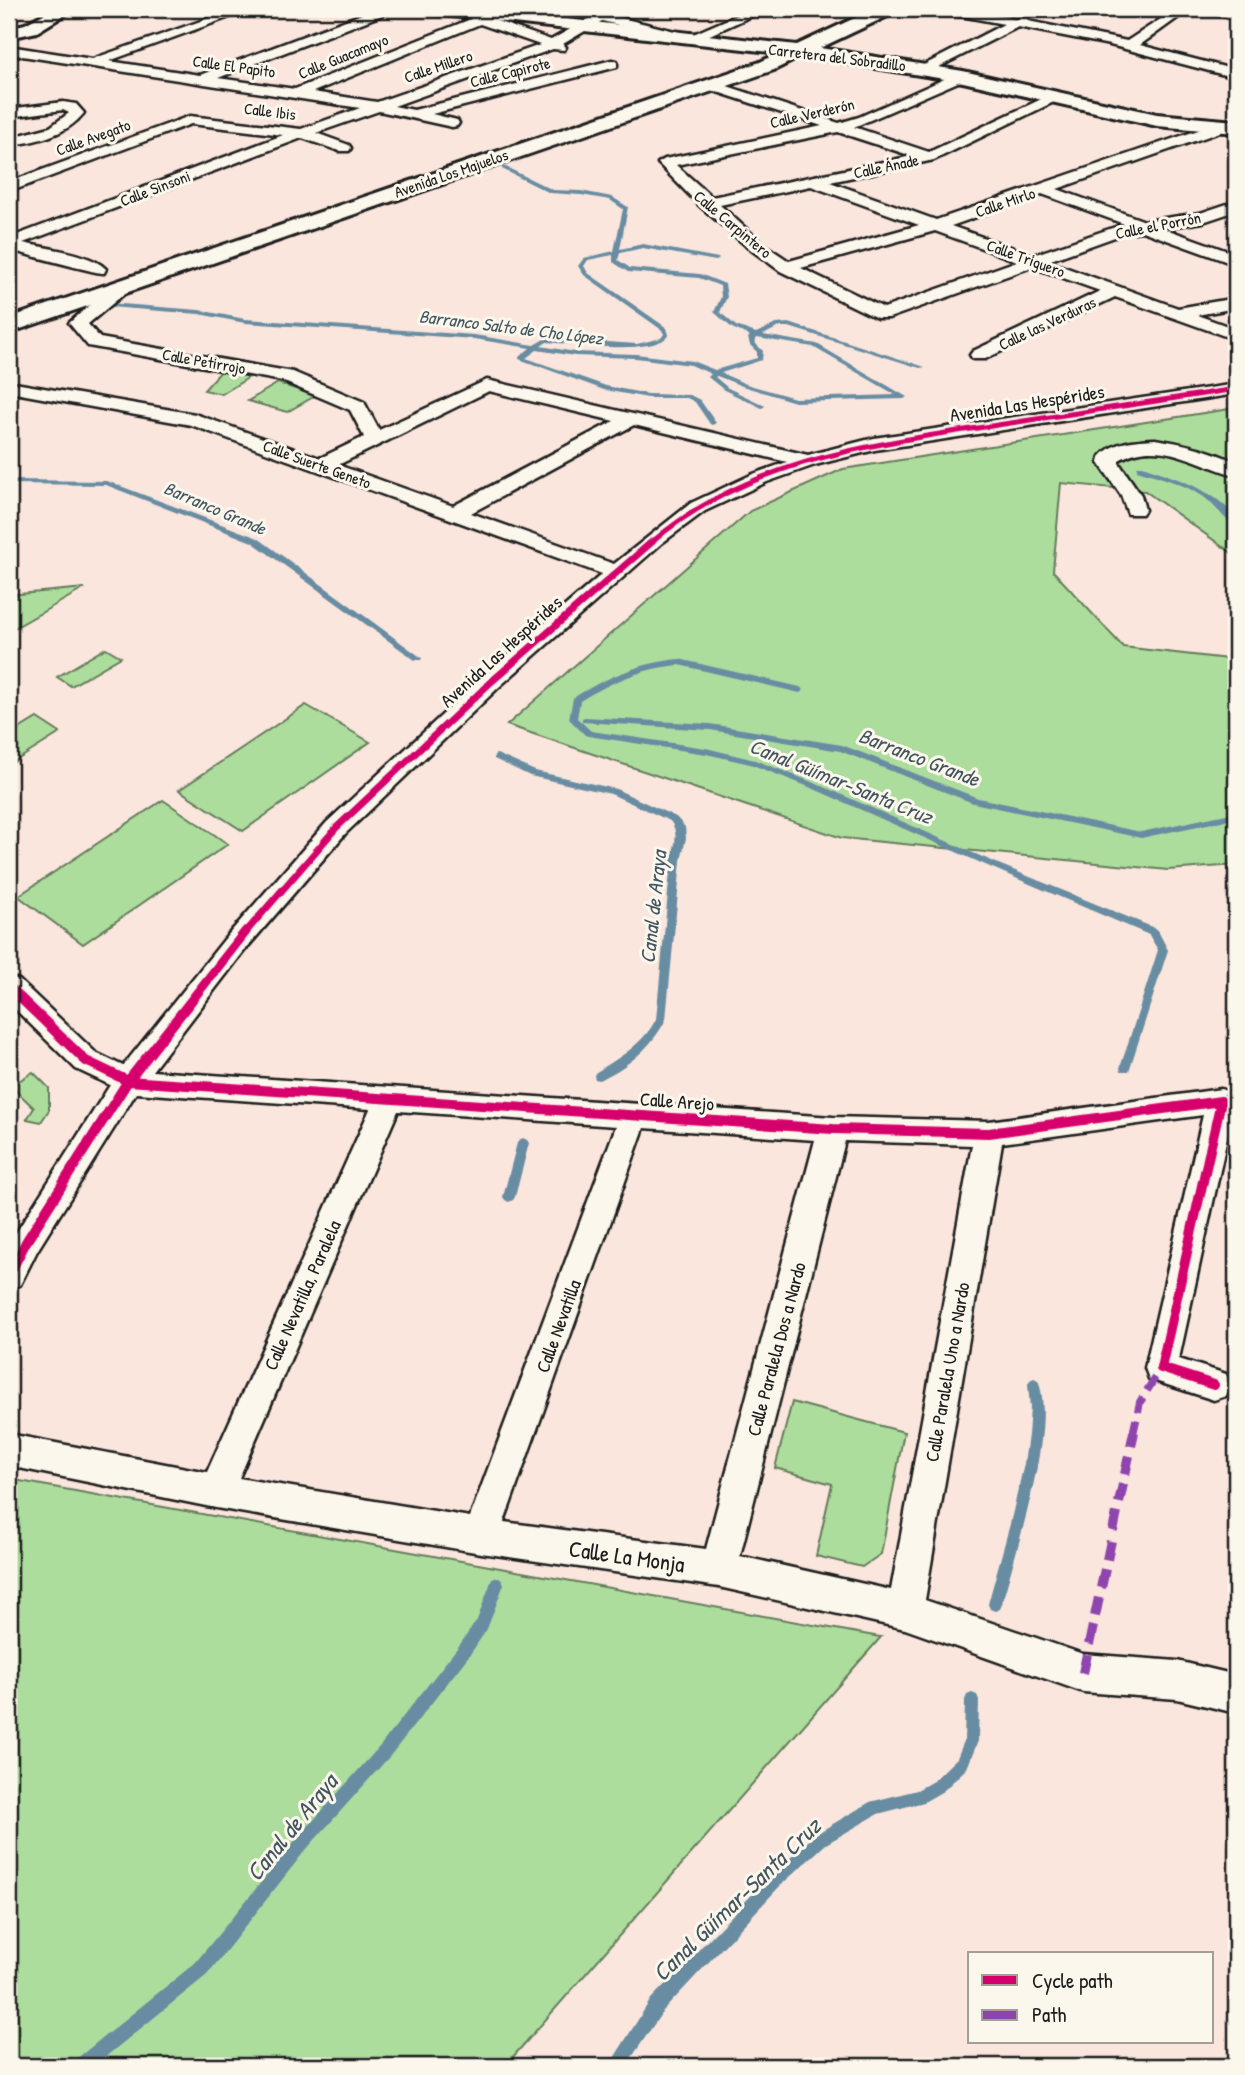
<svg xmlns="http://www.w3.org/2000/svg" width="1245" height="2075" viewBox="0 0 1245 2075" font-family="'Patrick Hand',sans-serif">
	<style>
		.green { fill: #addd9d; stroke: #647c5c; stroke-width: 2 }
		.lines { fill: none; stroke-linecap: round; stroke-linejoin: round }
		.stream { fill: #688da2; fill-rule: evenodd }
		.street-casing { stroke: #1c1c1c; stroke-width: 5 }
		.secondary-casing { stroke: #1c1c1c; stroke-width: 6 }
		.street { fill: #fbf7ec; fill-rule: evenodd }
		.secondary { fill: #fbf7ec; fill-rule: evenodd }
		.quiet-far1 { stroke: #8e44ad; stroke-width: 8; stroke-dasharray: 15 8; stroke-linecap: butt }
		.quiet { stroke: #8e44ad; stroke-width: 10; stroke-dasharray: 19 10; stroke-linecap: butt }
		.cycleway-far2-casing { stroke: #fbf7ec; stroke-width: 8 }
		.cycleway-far1-casing { stroke: #fbf7ec; stroke-width: 10 }
		.cycleway-casing { stroke: #fbf7ec; stroke-width: 14 }
		.cycleway-far2 { stroke: #d6006c; stroke-width: 5 }
		.cycleway-far1 { stroke: #d6006c; stroke-width: 7 }
		.cycleway { stroke: #d6006c; stroke-width: 10 }
		.labels { text-anchor: middle; dominant-baseline: central; stroke-width: 6; stroke-linejoin: round; paint-order: stroke }
		.far-street-label { font-size: 16px; fill: #1c1c1c; stroke: #fbf7ec }
		.far-water-label { font-size: 18px; font-style: italic; fill: #42555f; stroke: #fbf7ec }
		.street-label { font-size: 19px; fill: #1c1c1c; stroke: #fbf7ec }
		.water-label { font-size: 21px; font-style: italic; fill: #42555f; stroke: #fbf7ec }
		.near-street-label { font-size: 23px; fill: #1c1c1c; stroke: #fbf7ec }
		.near-water-label { font-size: 24px; font-style: italic; fill: #42555f; stroke: #fbf7ec }
	</style>
	<rect width="100%" height="100%" fill="#fbe6dd"/>
	<filter id="ink" filterUnits="userSpaceOnUse"><feTurbulence type="fractalNoise" baseFrequency=".0143" numOctaves="2"/><feDisplacementMap in="SourceGraphic" scale="14" xChannelSelector="R" yChannelSelector="G"/><feConvolveMatrix kernelMatrix="1 2 1 2 8 2 1 2 1" color-interpolation-filters="sRGB"/></filter>
	<g filter="url(#ink)">
		<!-- green -->
		<g class="green">
			<path d="M222 370 251 376 222 394 204 390Z"/>
			<path d="M278 383 315 396 287 412 248 401Z"/>
			<path d="M1236 408V556L1145 491 1061 483 1053 571 1123 647 1236 660V865L1168 870 842 838 507 725 750 511 843 469Z"/>
			<path d="M85 588 9 631V595Z"/>
			<path d="M106 648 121 657 71 686 57 677Z"/>
			<path d="M306 705 370 742 243 831 179 790Z"/>
			<path d="M37 718 60 733 9 765V735Z"/>
			<path d="M163 800 228 844 83 944 18 896Z"/>
			<path d="M33 1072 49 1088V1110L41 1122 27 1119 34 1108 11 1086Z"/>
			<path d="M792 1402 904 1432 881 1554 862 1567 816 1556 832 1484 775 1468Z"/>
			<path d="M9 1479 880 1637H881L505 2066H9Z"/>
		</g>
		<g class="lines">
			<!-- stream -->
			<g class="stream">
				<path d="M502 167H506L553 190 581 191 612 197 628 207 620 249 643 244 718 258 719 259 716 261 643 248 620 253 618 260 630 268 700 274 725 284 727 297 720 312 736 326 756 333 776 324 789 323 925 367 920 368 789 327H779L763 335 817 344 907 397 904 399 795 402 742 386 717 376 715 377 728 388 764 405 765 406 762 408 724 390 709 378 708 377 711 374 691 365 636 358 575 356 537 350 526 358 606 386 648 394 690 395 700 400 716 423 712 425 710 424 695 402 687 398H648L604 390 519 359V357L530 348 474 339 245 323 199 314 109 307 106 305 109 303 199 310 245 319 474 335 534 345 546 338 637 344 661 338 664 334 662 330 584 275 578 266 584 258 614 251 623 209 610 200 581 195 550 193 502 169ZM613 255V262L628 272 699 278 720 286 721 297 714 312 732 328 750 336 748 338 750 345 757 352V358L715 370 692 361 636 354 575 352 541 346 547 342C573 344 653 356 669 335L667 328 588 273 584 266 588 260ZM757 338 813 347 896 395 795 398 746 384 721 373 762 360 763 351 756 344 755 339Z"/>
				<path d="M1137 466H1143C1167 475 1236 496 1236 527 1225 521 1216 506 1204 497 1184 484 1160 477 1137 470Z"/>
				<path d="M9 480 107 481 258 538 422 658 421 660H415L252 542 106 485 9 484Z"/>
				<path d="M679 659 800 687 804 690 800 693 679 665C643 668 611 682 580 701L577 718 591 731 706 748 755 760 820 785 996 863 1157 929 1168 950 1129 1071H1121L1120 1068 1158 950 1149 935 990 867 814 789 750 764 706 754 588 736 585 735 569 719 573 698C606 677 640 663 679 659Z"/>
				<path d="M585 717 710 724 842 745 978 798 1141 832 1236 812V818L1141 838 973 803 840 751 710 730 582 722V718Z"/>
				<path d="M497 754 535 771 616 789 676 817 685 827 686 838 681 861 666 1019C653 1046 627 1068 599 1080L595 1079 594 1076 595 1073C618 1058 643 1045 656 1019L671 861C674 847 680 833 670 821L611 794 530 776 494 759V755Z"/>
				<path d="M523 1138 527 1140 529 1143 515 1197 513 1200 509 1202 505 1200 503 1197 517 1143 519 1140Z"/>
				<path d="M1034 1378 1038 1380C1057 1428 1015 1553 1002 1604L1000 1609 995 1611 990 1609 988 1604 1010 1524 1024 1464 1028 1435 1030 1408 1028 1384 1030 1380Z"/>
				<path d="M497 1577 502 1579 504 1584 487 1629 471 1653 390 1756 304 1852 207 1975 94 2066H73L75 2060 195 1963 294 1842 380 1746 461 1643 477 1620 492 1579Z"/>
				<path d="M972 1693 977 1695 979 1700 978 1741 967 1768 943 1791 924 1802 878 1814 826 1844 781 1885 663 2011 626 2066H609L651 1999 771 1875 816 1834 870 1802 917 1790 933 1781 957 1758 964 1741 965 1700 967 1695Z"/>
			</g>
			<defs>
				<g id="street">
					<path d="M235 9H252L109 61 200 75 375 9H392L390 12 218 78 295 89 471 19 464 13 470 9 485 17 551 40 590 18 567 12 565 9H585L691 35 751 9H767L692 43 602 21 563 44 566 47 564 50 553 49 394 106 414 110 612 60 617 61V67L432 114 457 120 459 123 457 126 452 127 379 111 316 133 349 145 351 148 349 151H339L302 138 23 243C45 248 91 253 106 269L104 273C97 274 23 253 9 250V238L283 135 191 124 9 192V182L190 116 301 129 360 108 9 54V46L92 59ZM480 24 540 45 377 102 313 92Z"/>
					<path d="M821 9H839L840 11 834 15Z"/>
					<path d="M939 9H963L1015 19 1027 17 1028 21 1127 41 1176 9H1190L1140 45 1236 70V78L1110 45 1018 27 927 73 920 69 922 66 1004 24 945 13Z"/>
					<path d="M1203 9 1236 11V19L1205 12Z"/>
					<path d="M960 72 967 76 965 79 854 127 929 152 1050 95 1055 94 1062 98 934 160 830 182 936 220 1216 124H1226L1228 127 1226 130 1057 189 1145 221 1200 213 1236 201V211L1203 222 1163 228 1236 254V265L1142 231 1126 233 1048 261 1178 308 1236 298V308L1197 315 1236 329V340L1115 297 985 359H973L970 355 973 351 1100 291 1032 267 889 318H877L780 271 750 249 700 206 658 163 665 159 822 126 705 88V82H715L839 123 859 117ZM838 132 912 156 712 197 676 165ZM811 186 919 225 789 261 762 243 720 205ZM1042 194 1124 224 1033 255 951 226ZM935 231 1017 261 884 308 801 268Z"/>
					<path d="M63 102 76 104 84 113C66 136 36 141 9 146V138L50 127 69 113 63 110 9 117V109Z"/>
					<path d="M124 280 132 285 130 289 88 324 100 338 293 372 364 402 379 430 487 380 808 455 874 438 1236 384V394L875 450 815 465 767 482 705 511 662 543 499 687 345 834 245 950 152 1071 833 1117 989 1121 1221 1089 1231 1093 1235 1101 1179 1359 1226 1374 1231 1385 1226 1396 1214 1400 1149 1379 1145 1368 1203 1115 1002 1143 925 1600 1083 1654 1177 1661 1236 1675V1713L1177 1699 1083 1692 905 1629 719 1587 481 1553 216 1508 9 1466V1434L207 1472 370 1109 136 1093 37 1251 20 1285 9 1289V1244L110 1085 76 1069 9 1003V977L19 980 96 1053 123 1066 227 936 327 822 483 677 602 574 191 425 9 392V382L195 414 320 458 364 437 350 410 282 381 88 346 69 323 118 281ZM489 391 614 421 453 506 338 465ZM634 425 787 462 753 474 691 503 614 564 471 513ZM398 1111 616 1126 470 1517 239 1478ZM644 1128 815 1140 706 1549 504 1522ZM845 1141 972 1145 891 1590 740 1556Z"/>
					<path d="M1155 439C1183 443 1210 450 1236 462V475C1198 466 1159 436 1119 460V463L1141 495 1145 510 1142 514H1128L1121 495 1099 463 1100 457C1113 441 1136 440 1155 439Z"/>
				</g>
				<g id="secondary">
					<path d="M53 9H74L37 32 9 38V28L25 24Z"/>
					<path d="M425 9H478L797 45 874 9H897L894 13 820 48 963 71 1157 114 1236 121V133L1157 126 963 82 802 56 774 70 9 333V318L760 62 779 53 434 14Z"/>
				</g>
			</defs>
			<!-- street casing -->
			<use href="#street" class="street-casing"/>
			<!-- secondary casing -->
			<use href="#secondary" class="secondary-casing"/>
			<!-- street -->
			<use href="#street" class="street"/>
			<!-- secondary -->
			<use href="#secondary" class="secondary"/>
			<!-- quiet-far1 -->
			<g class="quiet-far1">
				<path d="M1221 1101 1236 1091"/>
				<path d="M1133 1434 1140 1402 1161 1368"/>
			</g>
			<!-- quiet -->
			<path class="quiet" d="M1083 1673 1134 1432"/>
			<defs>
				<path id="cycleway-far2" d="M651 543C748 458 882 443 1004 424 1081 412 1159 401 1236 389"/>
				<path id="cycleway-far1" d="M245 933 336 828 491 682 653 541"/>
				<g id="cycleway">
					<path d="M9 987 86 1061 128 1081 833 1129 989 1133 1221 1101 1161 1368 1214 1385"/>
					<path d="M9 1275 26 1242 128 1081 246 931"/>
				</g>
			</defs>
			<!-- cycleway-far2 casing -->
			<use href="#cycleway-far2" class="cycleway-far2-casing"/>
			<!-- cycleway-far1 casing -->
			<use href="#cycleway-far1" class="cycleway-far1-casing"/>
			<!-- cycleway casing -->
			<use href="#cycleway" class="cycleway-casing"/>
			<!-- cycleway-far2 -->
			<use href="#cycleway-far2" class="cycleway-far2"/>
			<!-- cycleway-far1 -->
			<use href="#cycleway-far1" class="cycleway-far1"/>
			<!-- cycleway -->
			<use href="#cycleway" class="cycleway"/>
		</g>
	</g>
	<g class="labels">
		<!-- far-street labels -->
		<g class="far-street-label">
			<text transform="translate(343 56) rotate(-22)">Calle Guacamayo</text>
			<text transform="translate(837 57) rotate(7)">Carretera del Sobradillo</text>
			<text transform="translate(234 66) rotate(8)">Calle El Papito</text>
			<text transform="translate(438 66) rotate(-19)">Calle Millero</text>
			<text transform="translate(510 72) rotate(-14)">Calle Capirote</text>
			<text transform="translate(270 111) rotate(7)">Calle Ibis</text>
			<text transform="translate(812 113) rotate(-13)">Calle Verderón</text>
			<text transform="translate(93 137) rotate(-20)">Calle Avegato</text>
			<text transform="translate(886 166) rotate(-12)">Calle Ánade</text>
			<text transform="translate(451 173) rotate(-19)">Avenida Los Majuelos</text>
			<text transform="translate(155 188) rotate(-21)">Calle Sinsoni</text>
			<text transform="translate(1005 202) rotate(-19)">Calle Mirlo</text>
			<text transform="translate(733 224) rotate(40)">Calle Carpintero</text>
			<text transform="translate(1158 225) rotate(-11)">Calle el Porrón</text>
			<text transform="translate(1026 258) rotate(20)">Calle Triguero</text>
			<text transform="translate(1047 323) rotate(-25)">Calle las Verduras</text>
			<text transform="translate(204 361) rotate(10)">Calle Petirrojo</text>
			<text transform="translate(317 464) rotate(20)">Calle Suerte Geneto</text>
		</g>
		<!-- far-water labels -->
		<g class="far-water-label">
			<text transform="translate(511 327) rotate(7)">Barranco Salto de Cho López</text>
			<text transform="translate(215 508) rotate(23)">Barranco Grande</text>
		</g>
		<!-- street labels -->
		<g class="street-label">
			<text transform="translate(1027 403) rotate(-9)">Avenida Las Hespérides</text>
			<text transform="translate(501 651) rotate(-42)">Avenida Las Hespérides</text>
			<text transform="translate(677 1101) rotate(4)">Calle Arejo</text>
			<text transform="translate(302 1295) rotate(-66)">Calle Nevatilla, Paralela</text>
			<text transform="translate(558 1326) rotate(-70)">Calle Nevatilla</text>
			<text transform="translate(776 1349) rotate(-75)">Calle Paralela Dos a Nardo</text>
			<text transform="translate(947 1372) rotate(-80)">Calle Paralela Uno a Nardo</text>
		</g>
		<!-- water labels -->
		<g class="water-label">
			<text transform="translate(919 757) rotate(21)">Barranco Grande</text>
			<text transform="translate(841 781) rotate(22)">Canal Güímar-Santa Cruz</text>
			<text transform="translate(653 907) rotate(-84)">Canal de Araya</text>
		</g>
		<!-- near-street labels -->
		<g class="near-street-label">
			<text transform="translate(627 1556) rotate(8)">Calle La Monja</text>
		</g>
		<!-- near-water labels -->
		<g class="near-water-label">
			<text transform="translate(291 1827) rotate(-51)">Canal de Araya</text>
			<text transform="translate(736 1899) rotate(-44)">Canal Güímar-Santa Cruz</text>
		</g>
	</g>
	<!-- margin -->
	<rect width="1245" height="2075" fill="none" stroke="#fbf7ec" stroke-width="35"/>
	<rect x="18" y="18" width="1210" height="2040" fill="none" stroke="#1c1c1c" stroke-width="2.5" filter="url(#ink)"/>
	<!-- legend -->
	<rect x="968" y="1952" width="245" height="91" fill="#fbf7ec" stroke="#a29f99" stroke-width="2"/>
	<rect x="982" y="1975" width="35" height="10" fill="#d6006c" stroke="#a29f99" stroke-width="2"/>
	<text x="1032" y="1988" font-size="21" fill="#1c1c1c">Cycle path</text>
	<rect x="982" y="2010" width="35" height="10" fill="#8e44ad" stroke="#a29f99" stroke-width="2"/>
	<text x="1032" y="2022" font-size="21" fill="#1c1c1c">Path</text>
</svg>
